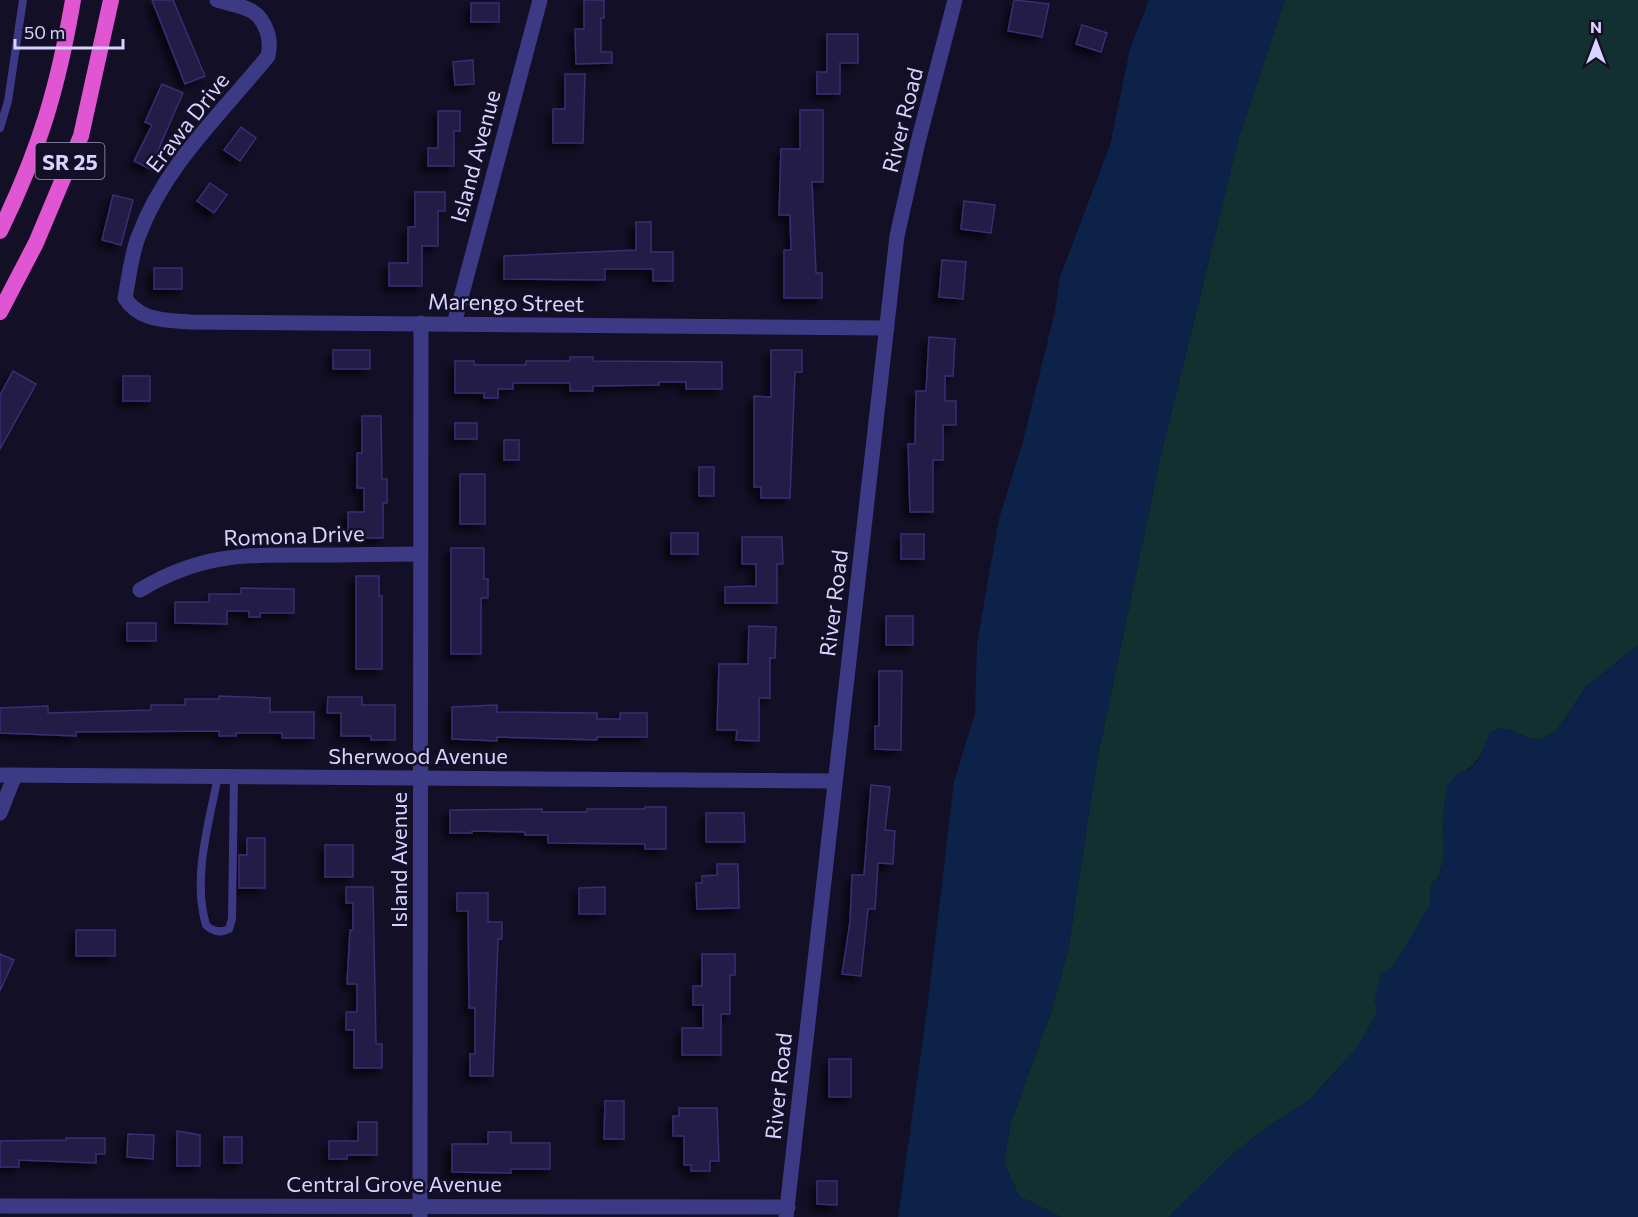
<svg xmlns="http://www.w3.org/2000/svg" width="1638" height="1217" viewBox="0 0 1638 1217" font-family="Commissioner,sans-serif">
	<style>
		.green { fill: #12302f }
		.water { fill: #0c2248 }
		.building { fill: #241b47; stroke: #3b2d73; stroke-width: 1.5; filter: url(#shadow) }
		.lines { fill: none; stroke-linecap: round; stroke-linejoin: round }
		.service { stroke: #3d3a85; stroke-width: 8 }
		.minor { stroke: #3d3a85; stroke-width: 15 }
		.tertiary { stroke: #3d3a85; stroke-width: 15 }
		.trunk { stroke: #e055d1; stroke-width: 16 }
		.labels { text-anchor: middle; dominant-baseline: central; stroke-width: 5; stroke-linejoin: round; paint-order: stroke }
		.shield { fill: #130f26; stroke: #9e99be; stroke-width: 1.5 }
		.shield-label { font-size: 21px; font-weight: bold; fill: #d9d4ff }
		.street-label { font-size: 22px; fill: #d9d4ff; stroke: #130f26 }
	</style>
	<defs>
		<filter id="shadow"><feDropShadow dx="-5.5" dy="5.5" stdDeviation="3" flood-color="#0009"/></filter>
	</defs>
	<rect width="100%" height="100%" fill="#130f26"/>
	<!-- green -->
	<path class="green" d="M1285 0H1638V645L1586 687 1556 731 1541 740 1528 738 1509 729 1490 732C1483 750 1479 767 1459 773L1443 814 1444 856 1439 876 1431 885 1430 905 1375 998 1377 1014 1356 1049 1309 1100 1267 1127 1231 1156 1169 1217H1061L1019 1196 1004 1163 1011 1122 1051 1012 1068 951 1097 760 1160 459 1239 137Z"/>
	<!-- water -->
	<g class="water">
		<path d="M1149 0H1285L1239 137 1160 459 1097 760 1068 951 1051 1012 1011 1122 1004 1163 1019 1196 1061 1217H898L927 1010 954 782 975 713 977 643 999 519 1023 441 1055 311 1060 277 1110 145 1130 49Z"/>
		<path d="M1638 645V1217H1168L1231 1156 1267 1127 1309 1100 1356 1049 1377 1014 1375 998 1381 973 1393 966 1430 905 1431 885 1439 876 1444 856 1443 814 1447 785 1459 773 1468 770 1478 761 1490 732 1500 728 1509 729 1528 738 1541 740 1556 731 1586 687Z"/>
	</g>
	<!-- building -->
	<g class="building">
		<path d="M152 0H173L205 76 185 84Z"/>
		<path d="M584 0H604V18H601V52H612V63L576 64 575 29H584Z"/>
		<path d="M1014 0 1049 4 1042 37 1008 31Z"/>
		<rect x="471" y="3" width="28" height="19"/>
		<path d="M1082 25 1107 33 1101 52 1076 44Z"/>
		<path d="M827 34H858V63H840V94H817V72H827Z"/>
		<path d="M473 60 474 84 455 85 453 62Z"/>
		<path d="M565 74H585L583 143H553V109H565Z"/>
		<path d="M162 84 183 93 150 169 134 161 152 125 145 122Z"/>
		<path d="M800 110H823V182H812L816 273H822V298H784V250H791L790 215H779L781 149H800Z"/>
		<path d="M438 111H460V131H454V166H428V148H438Z"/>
		<path d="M241 127 256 138 240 161 224 150Z"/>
		<path d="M210 183 227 195 214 213 197 201Z"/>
		<path d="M415 192H445V211H438V246H422V286H389V263H408V227H415Z"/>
		<path d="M113 195 133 200 121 245 102 240Z"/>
		<path d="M964 201 995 205 991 233 961 229Z"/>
		<path d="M636 222H651V252H673V281H653V269H605V280L504 279V256L636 250Z"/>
		<path d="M942 260 966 262 963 299 939 297Z"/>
		<rect x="154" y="268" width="28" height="21"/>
		<path d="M929 337 955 339 953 376H945V401H956V425H943V460H933V512H910L908 444H915L916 391H926Z"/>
		<rect x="333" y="350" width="37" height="19"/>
		<path d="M771 350H802V372H795L790 498H761V487H754V396L771 397Z"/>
		<path d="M570 357H593V361L722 362V389H686V382H659V385L593 386V391H570V383H513V389H498V398H484V393H455V361H474V365H526V361H570Z"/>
		<path d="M13 371 36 384 0 449V395Z"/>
		<rect x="123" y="376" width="27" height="25"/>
		<path d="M362 416H381L382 479H387V503H383V538H348V512H364V488H357V453H362Z"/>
		<rect x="455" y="423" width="22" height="16"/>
		<rect x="504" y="440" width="15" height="20"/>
		<rect x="699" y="467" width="15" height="29"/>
		<rect x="460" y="474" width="25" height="50"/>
		<rect x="671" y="533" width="27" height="21"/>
		<rect x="901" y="534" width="23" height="25"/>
		<path d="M742 537H782L783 564H777V603H725V587L756 586V564H742Z"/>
		<path d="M451 548H484V579H488V598H481V654H451Z"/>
		<path d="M356 576H379V596H382V669H356Z"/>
		<path d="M241 588 294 589V613H260V617H249V611H227V624L175 623V602H209V594H241Z"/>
		<rect x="886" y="616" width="27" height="29"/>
		<rect x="127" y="623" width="29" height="18"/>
		<path d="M749 626 776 627 775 658H770V698H759V741L736 740 737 730H717L719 664H748Z"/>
		<path d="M879 671H902L901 750 875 749V726H879Z"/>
		<path d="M219 696 270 698V712H314V738H282V733H236V736H219V731L76 732V736L0 733V708L48 706V713L151 710V705H185V699H219Z"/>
		<path d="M328 697H362V705H395V740H371V736H341V713H327Z"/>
		<path d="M497 705V712L597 713V719H620V713H647V737H597V740L497 737V741L452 739V707Z"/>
		<path d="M871 785 890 787 885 830 895 831 893 864 878 863 875 909H868L861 976 842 974 850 922 852 875H864Z"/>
		<path d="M645 807H666V849H645V844L548 843V835H525V832L472 831V833H450V810L542 809V812H587V809H645Z"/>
		<path d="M706 813H744L745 842H706Z"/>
		<path d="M247 838H265V888H239V855H247Z"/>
		<rect x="325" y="845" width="28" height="32"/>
		<path d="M717 864H738L739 908 697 909 696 883H702V876L717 875Z"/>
		<path d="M346 887H373L376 1044H382V1068H354V1030H346V1012H357V984H347L350 930H353V903H346Z"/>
		<path d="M605 887V914H579V888Z"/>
		<path d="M457 893H488V922H502V939H498L493 1076H470V1054H475V1008H469L468 911H457Z"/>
		<rect x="76" y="930" width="39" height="26"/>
		<path d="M0 954 14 960 0 991Z"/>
		<path d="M702 954H735V975H730V1014H721V1055H682V1028H703V1005H693V986H702Z"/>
		<rect x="829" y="1059" width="22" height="38"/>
		<path d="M605 1101H624V1139H604Z"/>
		<path d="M679 1108H717L719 1161H710V1171H691V1165H684V1136H673V1116H679Z"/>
		<path d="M358 1122H377V1155H347V1159H329V1141H358Z"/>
		<path d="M177 1131 200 1135V1166H177Z"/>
		<path d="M488 1132H511V1143H550V1169H511V1173L452 1172V1144H488Z"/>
		<path d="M128 1134 154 1135 153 1159 127 1157Z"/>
		<rect x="224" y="1137" width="18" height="26"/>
		<path d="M66 1138H105V1154H96V1163L19 1160V1167H0V1141L66 1140Z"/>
		<path d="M817 1181H837V1205L817 1204Z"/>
	</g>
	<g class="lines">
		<!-- service -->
		<g class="service">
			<path d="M0 128 8 101 23 0"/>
			<path d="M218 776C209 823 192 878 206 925 213 932 221 933 229 929L232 919 234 776"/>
		</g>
		<!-- minor -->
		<g class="minor">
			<path d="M217 0C238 7 257 5 266 29 270 38 270 47 268 56 222 113 165 165 139 235 131 254 129 278 125 298 139 321 166 320 190 322L887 328"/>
			<path d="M454 324 540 0"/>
			<path d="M140 590C203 552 248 555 318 555 352 555 386 554 420 554"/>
			<path d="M0 813 15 775"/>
			<path d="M0 1206 788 1207"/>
			<path d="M420 1217 421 323"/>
		</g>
		<!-- tertiary -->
		<g class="tertiary">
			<path d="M0 775 835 781"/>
			<path d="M786 1217 897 236 918 142 955 0"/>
		</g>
		<!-- trunk -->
		<g class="trunk">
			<path d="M0 231C39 151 58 88 73 0"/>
			<path d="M0 312 36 243 81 136 111 0"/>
		</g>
	</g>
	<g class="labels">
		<!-- shield labels -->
		<rect class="shield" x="35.5" y="143" width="69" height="36" rx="4.5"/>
		<g class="shield-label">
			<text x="70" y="161">SR 25</text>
		</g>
		<!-- street labels -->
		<g class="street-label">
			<text transform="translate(902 120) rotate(-76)">River Road</text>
			<text transform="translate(187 122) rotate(-52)">Erawa Drive</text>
			<text transform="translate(475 156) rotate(-75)">Island Avenue</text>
			<text transform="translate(506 302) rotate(1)">Marengo Street</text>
			<text transform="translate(294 535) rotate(-2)">Romona Drive</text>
			<text transform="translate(833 603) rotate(-83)">River Road</text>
			<text x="418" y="755">Sherwood Avenue</text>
			<text transform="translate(398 860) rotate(-90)">Island Avenue</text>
			<text transform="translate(778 1086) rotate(-84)">River Road</text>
			<text x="394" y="1183">Central Grove Avenue</text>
		</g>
	</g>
	<!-- north arrow -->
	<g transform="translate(1596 42)" stroke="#130f26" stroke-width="4.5" paint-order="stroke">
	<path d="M0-4.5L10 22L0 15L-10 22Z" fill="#d9d4ff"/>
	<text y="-9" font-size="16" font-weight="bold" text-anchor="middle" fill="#d9d4ff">N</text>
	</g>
	<!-- scale -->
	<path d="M15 39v9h108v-9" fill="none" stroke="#d9d4ff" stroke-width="3"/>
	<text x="24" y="39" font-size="18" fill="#d9d4ff" stroke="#130f26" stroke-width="4.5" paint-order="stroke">50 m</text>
</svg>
